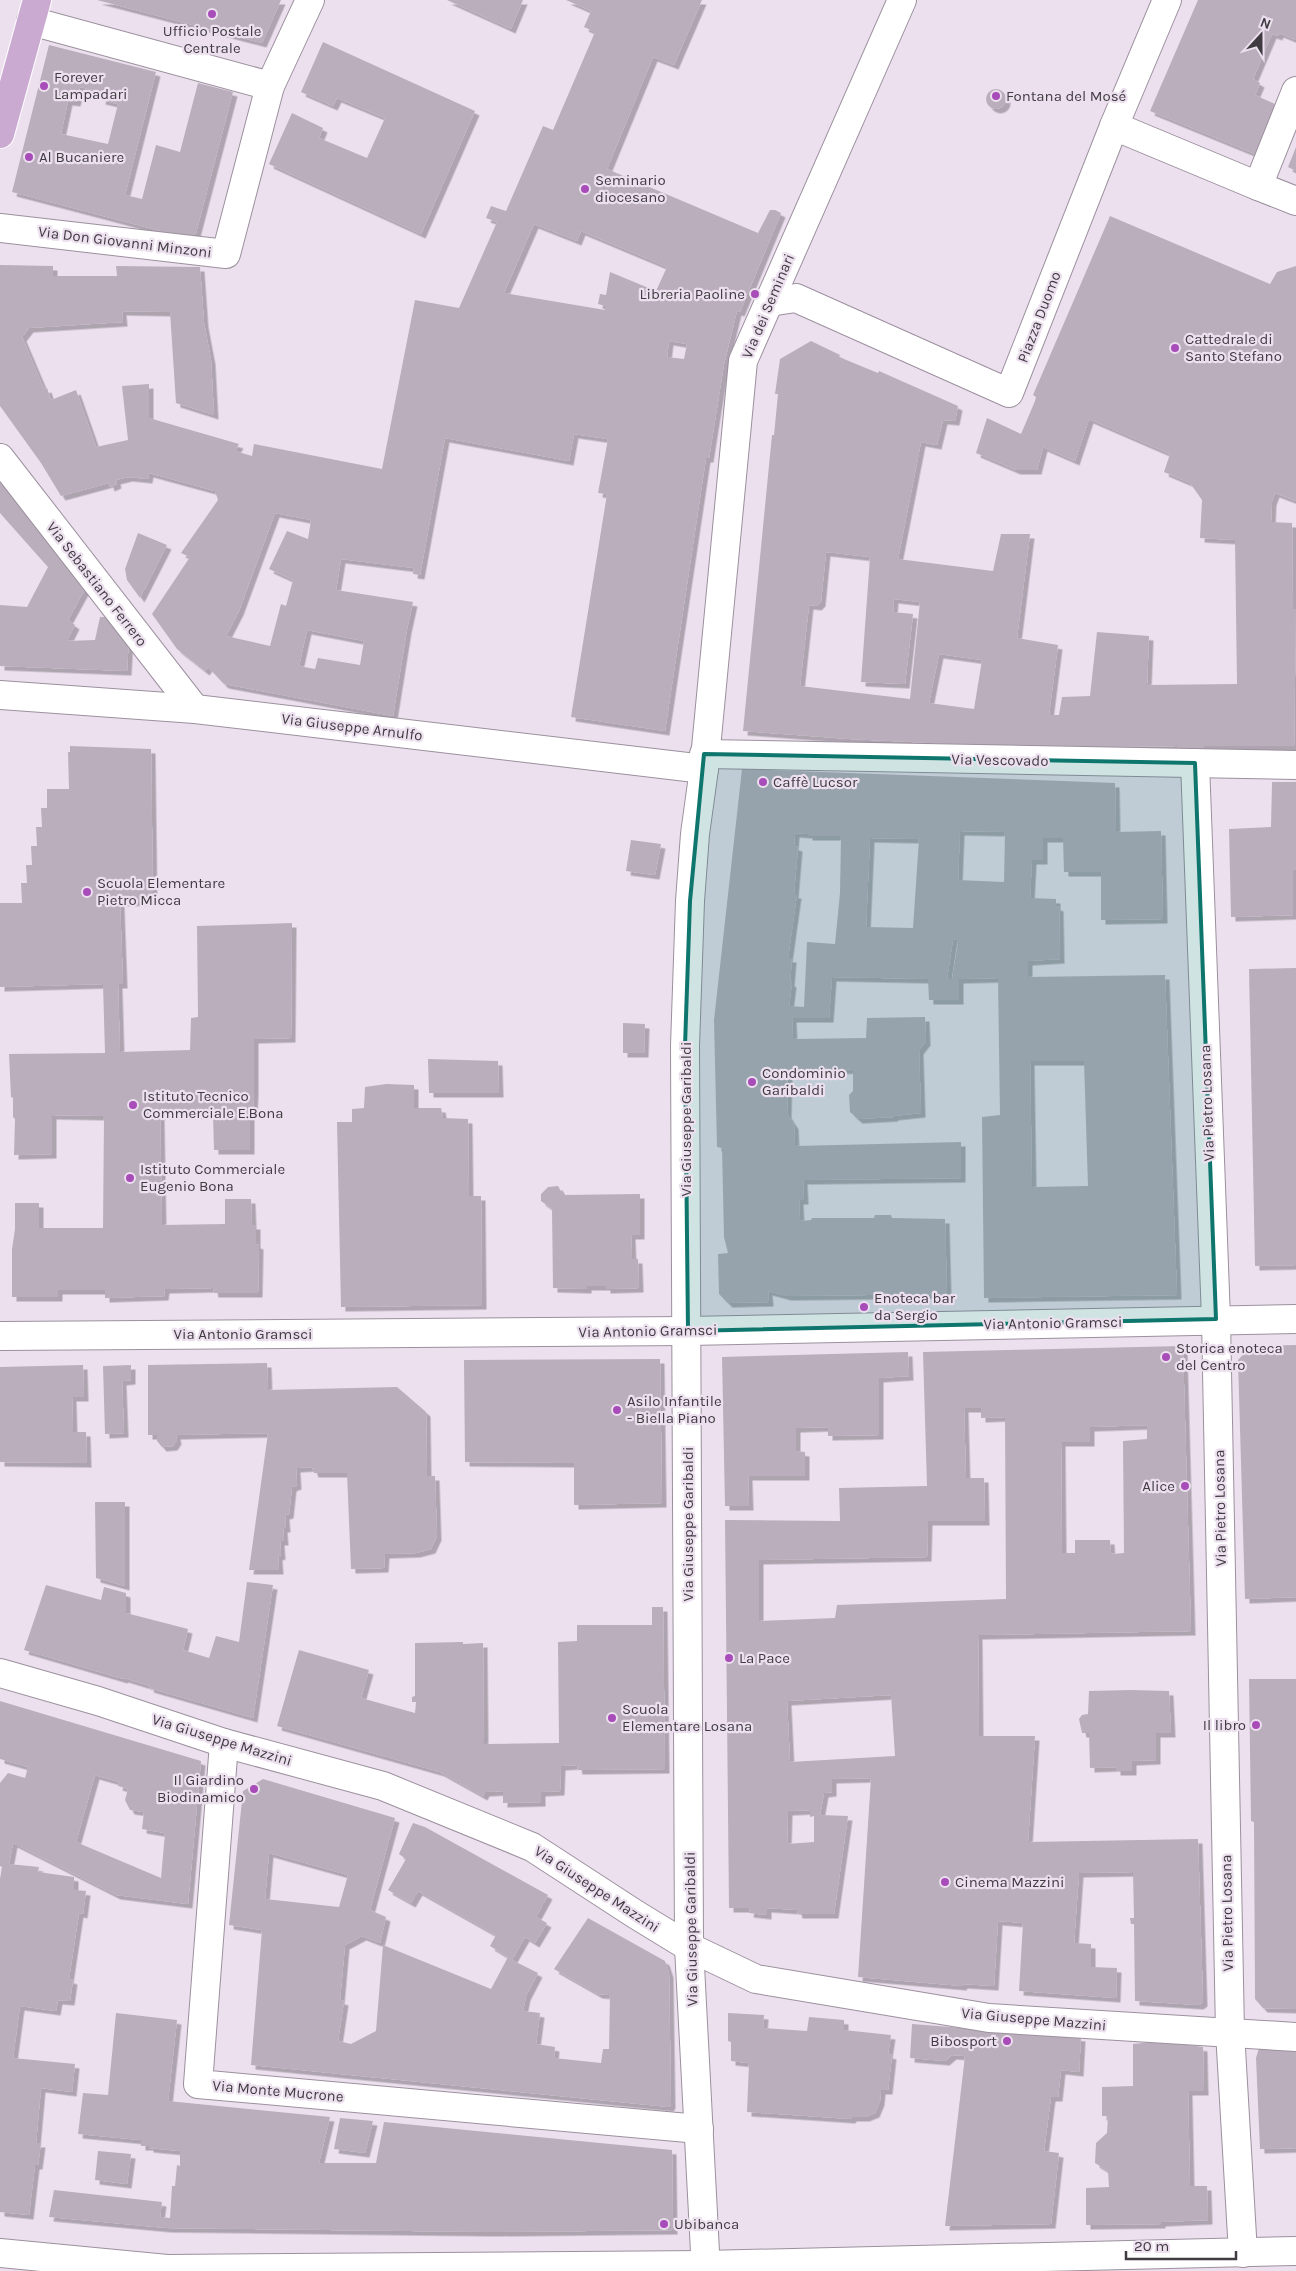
<svg xmlns="http://www.w3.org/2000/svg" width="1296" height="2271" viewBox="0 0 1296 2271" font-family="Karla,sans-serif">
	<style>
		.building { fill: #baaebc; fill-rule: evenodd; filter: url(#shadow) }
		.lines { fill: none; stroke-linecap: round; stroke-linejoin: round }
		.minor-casing { stroke: #9c909e; stroke-width: 30 }
		.major-casing { stroke: #fff; stroke-width: 30 }
		.minor { stroke: #fff; stroke-width: 28 }
		.major { stroke: #cbaad2; stroke-width: 28 }
		.marked { fill: #0f766e; fill-opacity: 0.2; stroke: #0f766e; stroke-width: 4; stroke-linejoin: round }
		.poi-dot { fill: #a74cb8; stroke: #ece0ef; stroke-width: 2 }
		.labels { text-anchor: middle; dominant-baseline: central; stroke-width: 4.5; stroke-linejoin: round; paint-order: stroke }
		.poi-label { font-size: 15px; fill: #403b41; stroke: #ece0ef; text-anchor: start }
		.street-label { font-size: 15px; fill: #403b41; stroke: #ece0ef }
	</style>
	<defs>
		<filter id="shadow"><feDropShadow dx="4.5" dy="4.5" stdDeviation="0" flood-color="#0004"/></filter>
	</defs>
	<rect width="100%" height="100%" fill="#ece0ef"/>
	<!-- building -->
	<g class="building">
		<path d="M97 0H281L262 43Z"/>
		<path d="M447 0H523L511 29Z"/>
		<path d="M566 0H702L674 65 653 57 607 169 758 233 770 210H775L781 213 740 312 737 311 724 364 709 458H706L665 731 571 717 607 494 598 493 608 439 574 434 569 461 445 438 420 575 413 574 414 568 341 559 336 590 413 602 407 629 393 716 224 684 208 667 205 671 177 649 152 614 190 557 181 553 218 500 215 491 149 473 148 479 128 477 116 480 117 484 110 487 109 483 61 496 41 463 0 406V265L53 266V276H117L116 266 200 267 204 323 211 360 214 415 176 403 170 312 122 311 123 322 29 328 22 337 44 389 47 388 51 400 76 390 96 447 128 440 122 386 149 384V418L239 444 235 451 252 456 254 444 382 469 415 300 459 308 497 222 486 218 491 206 506 211 543 126 553 130 595 32 584 27 591 11ZM534 224 577 241 581 231 667 267 656 291 610 272 606 295 600 294 598 304 605 306V310L504 293ZM669 341 687 344 684 359 667 357ZM275 513 311 520 308 539 287 531 269 569 293 580 286 606 281 604 270 646 226 636 239 611ZM307 630 364 641 360 665 318 658 315 669 299 666Z"/>
		<path d="M1198 0H1296V40L1279 33 1278 36 1272 34 1253 79 1260 83 1255 95 1275 104 1255 154 1150 111Z"/>
		<path d="M323 42 475 111 421 234 269 164 292 113 323 128 319 138 367 158 385 118 337 98 333 106 301 92Z"/>
		<path d="M49 45 156 72 125 195 142 199 156 145 180 152 198 83 233 92 196 233 187 238 12 192ZM80 87 103 92 101 100 118 104 108 144 61 134 68 101 76 102Z"/>
		<circle cx="996" cy="99" r="10"/>
		<path d="M1296 147V171L1288 167Z"/>
		<path d="M1110 216 1270 284 1277 272 1296 266V501L1275 493 1272 501 1271 522 1292 523 1293 609H1296L1294 746H1204L1202 748H1178L1177 746 1035 748 850 739 743 731 772 435H774L778 394H775L780 359 811 341 840 355 839 357 878 373 879 371 958 406 955 421 943 420 937 445 921 442 898 559 993 571 1001 534H1030L1017 638 1058 645 1049 715H1059L1062 697 1090 696 1097 632 1149 636 1147 685 1237 684 1235 540 1200 538 1202 500 1190 483 1164 472 1170 454 1089 419 1075 461 1043 447 1037 470H1016L976 453 987 418 1021 434 1035 401 1036 397 1033 395ZM826 552 870 557 861 682 905 684 913 614 893 612 894 599 920 602 910 699 800 686 809 605 817 606 821 602ZM939 654 982 660 974 709 929 703Z"/>
		<path d="M0 457 85 589 68 620 75 625 67 641 95 640 100 617H106L129 637 127 671 0 666V605L27 607 48 567 0 513Z"/>
		<path d="M138 533 167 545 140 598 127 580 125 569Z"/>
		<path d="M70 746 151 749 153 901 120 902 123 984H118L120 1052 190 1050 191 1018 198 1017 197 926 292 923 291 1038 254 1039V1091L253 1111 250 1113V1150H214L213 1114 160 1115 162 1225 225 1224V1199H251L252 1225H256V1244L259 1245 258 1293H214L213 1288 165 1289 164 1296 105 1298V1290H58V1297H12V1249L15 1229V1203H39V1228H103L104 1116 52 1115V1154L14 1155 15 1119 13 1117V1098L11 1097 9 1054 105 1053 103 984 0 987V903H22L21 883H27L26 865H32L31 846H37L36 827H42L41 808H47V789H69L68 752H70Z"/>
		<path d="M742 769 1115 783 1116 832 1161 831 1163 919 1101 920V872H1064L1063 838H1043V860H1032L1030 898 1056 899V906L1059 907 1060 959 1028 961V977L1165 975 1177 1295 984 1298 982 1117 1000 1115 998 978 959 979V1000H929L928 979 832 977 829 1018H792L793 1039 866 1038 867 1018 925 1017 926 1041 919 1050 921 1113 893 1116 894 1117 858 1119 850 1112 849 1095 853 1091V1069L788 1073 787 1114 794 1125 795 1146 961 1142V1178L803 1180 804 1200H799L800 1221 811 1220 812 1218H874L875 1215H891L892 1218 945 1219 947 1294 787 1296 768 1291 769 1302 728 1303 719 1294 718 1254 728 1253 724 1237 722 1148 717 1147 714 1020ZM960 831 1005 832 1004 882 958 880ZM795 833 808 834V836H841L840 893 835 944 807 942 804 1007 789 1006 792 983 790 982 792 958H788L797 894H794L798 847 794 846ZM870 838 919 839 913 928 866 927ZM953 939 957 940 958 942 952 979H947ZM1030 1061H1084L1088 1186 1032 1187Z"/>
		<path d="M1272 782H1296V870H1293V915L1231 917 1229 829 1271 827Z"/>
		<path d="M631 840 661 844 655 875 626 871Z"/>
		<path d="M1296 968V1265L1255 1266 1249 969Z"/>
		<path d="M623 1023 645 1024 644 1053H623Z"/>
		<path d="M428 1059 498 1061 499 1093H429Z"/>
		<path d="M386 1084 414 1085V1108H441L443 1118 468 1119 469 1196H481L482 1305 341 1307 337 1122H352V1109L364 1108 365 1087Z"/>
		<path d="M558 1186 563 1195 640 1194V1235H631L632 1259H638L639 1288 606 1289V1286H587V1289L553 1288 552 1209 541 1201V1194L548 1187Z"/>
		<path d="M1296 1345V1597L1245 1599 1238 1360 1251 1346Z"/>
		<path d="M1181 1346 1183 1348 1191 1631 978 1635 979 1736H1035L1028 1842 1198 1839 1203 2002 1199 2005 1135 2001 1134 1924H1131L1130 1918H1134L1133 1872 1079 1873 1074 1943 1091 1944V1967L1117 1968 1116 1998 1019 1991 1023 1923 998 1921 994 1986 963 1984 962 1986 858 1977 871 1778 832 1779V1792L824 1793 820 1815 848 1816 834 1914H798L797 1910 767 1908V1915L749 1913 750 1908H729L725 1520 840 1521 839 1488 927 1486 923 1352ZM964 1408H981V1418L1005 1417 1006 1599 837 1605 835 1618 759 1621V1560L927 1557 928 1521H985L984 1478H966ZM1147 1425V1439L1123 1441 1124 1553 1111 1554 1110 1540H1075V1553H1062L1061 1442H1090V1427ZM891 1695 895 1756 790 1762 787 1701ZM810 1810V1817L814 1816V1842L787 1844 788 1811Z"/>
		<path d="M908 1352 909 1376 879 1378V1435L828 1436V1427L796 1428V1451L805 1452V1476H748L749 1506H725L722 1357Z"/>
		<path d="M660 1359 662 1503 574 1505V1463L465 1462 464 1360Z"/>
		<path d="M267 1363 268 1390 397 1387 426 1412 427 1476H435L437 1536 431 1549 416 1553 385 1554 384 1568 351 1569 347 1473H314L312 1467 296 1468 297 1485 292 1487 289 1514 285 1515 286 1528H283L284 1541H280L281 1555 278 1556 279 1570H249L268 1433 176 1435 177 1440 173 1446 162 1447 157 1441V1435H148V1365Z"/>
		<path d="M83 1365 84 1397H72L73 1432H86L87 1463 0 1462V1367Z"/>
		<path d="M131 1365V1380L122 1381 124 1433 105 1434 103 1366Z"/>
		<path d="M95 1502H125V1586L96 1578Z"/>
		<path d="M247 1582 273 1585 253 1718 149 1688 150 1686 124 1678 123 1679 24 1650 46 1585 101 1600 104 1587 126 1593V1613L188 1629 183 1650 209 1658 216 1636 239 1642Z"/>
		<path d="M652 1607H663L665 1769 578 1770 577 1765 561 1766 560 1791 541 1792V1802L503 1803V1791L485 1792 483 1796 440 1772 277 1726 299 1650 369 1670 361 1698 415 1713 416 1702H412V1697L415 1696V1643L463 1642V1644L483 1643 484 1744 559 1743 558 1642 577 1641V1625H652Z"/>
		<path d="M1249 1679H1296V2009L1263 2008 1255 1999 1254 1822 1251 1821Z"/>
		<path d="M1131 1690 1169 1691 1171 1733H1156V1760L1132 1761V1771H1116V1767L1090 1768 1089 1733H1082L1079 1719 1082 1715 1088 1714 1089 1691Z"/>
		<path d="M0 1701 201 1761 188 1904 116 1895 13 1843 9 1864 39 1867 38 1872 74 1877V1890L86 1891 83 1914 79 1913 69 1979 73 1980 70 2001 58 2000 56 2011 20 2006 13 2058 75 2064 72 2092 41 2088 36 2143H41L38 2165H35L29 2215 0 2212V1879L2 1867 0 1866V1783L8 1773 25 1778 28 1767 0 1759ZM95 1775 119 1782 118 1786 128 1789 125 1800 130 1810 144 1812 142 1829 165 1833 161 1878 76 1842Z"/>
		<path d="M263 1779 395 1818 370 1910 386 1917 380 1943 362 1936 345 1945 340 2000 344 2001 338 2041 351 2044 376 2031 383 1945 491 1989 508 1957 490 1946 496 1935 418 1891 411 1903 388 1890 406 1859 399 1854 413 1823 425 1827 548 1895 536 1917 547 1923 535 1943 525 1937 512 1960 538 1973 526 1996 523 2011 540 2013 536 2044 555 2047 554 2058 601 2063 603 2049H609L610 1995 598 1994 554 1969 588 1918 665 1961 669 1973 671 2104 669 2107 251 2065 262 1930 229 1925 243 1791ZM269 1853 348 1875 339 1907 265 1899Z"/>
		<path d="M116 2013 177 2020 168 2101 330 2117 319 2163H376L384 2122 672 2150 673 2230 491 2232 167 2228 49 2217 54 2190 162 2202 160 2217 170 2218 172 2186H175L177 2165 180 2166V2151L149 2148V2146H141V2140L78 2134 83 2093 108 2095Z"/>
		<path d="M728 2013 764 2015 763 2028 807 2031 809 2017 844 2020V2030L891 2035 888 2054 892 2055 888 2090H881L880 2101 875 2113 865 2117H852L851 2119 747 2112 749 2063 731 2061V2042L728 2041Z"/>
		<path d="M912 2024 1081 2037 1079 2072 1061 2070 1058 2097H1051L1044 2151 1059 2153 1051 2224 945 2226 965 2056 952 2055 945 2061 910 2058Z"/>
		<path d="M1161 2041 1203 2047 1204 2091H1188L1190 2186H1207L1208 2220 1161 2222V2224L1086 2225V2188L1109 2187 1108 2171 1095 2163 1096 2143 1107 2133 1108 2116H1102V2087L1133 2086V2044Z"/>
		<path d="M1259 2048 1296 2051V2148L1260 2149 1256 2058Z"/>
		<path d="M340 2118 373 2121 365 2153 334 2149Z"/>
		<path d="M98 2151 131 2154 127 2184 95 2180Z"/>
	</g>
	<g class="lines">
		<defs>
			<g id="minor">
				<path d="M31 21 270 86 310 0"/>
				<path d="M1296 91 1258 186 1296 201"/>
				<path d="M1114 126 1258 186"/>
				<path d="M0 228 226 254 270 86"/>
				<path d="M769 302 796 298 1009 393 1114 126 1167 0"/>
				<path d="M0 458 195 709"/>
				<path d="M0 695 195 709 704 769"/>
				<path d="M704 754 1296 765"/>
				<path d="M1195 763 1216 1319 1230 2032 1243 2253"/>
				<path d="M0 1336 688 1331 1296 1319"/>
				<path d="M0 1673 98 1701 224 1743 383 1786 532 1847 635 1914 689 1947 756 1979 989 2018 1296 2037"/>
				<path d="M224 1743 198 2084 699 2129"/>
				<path d="M0 2253 167 2269 705 2265 1296 2251"/>
				<path d="M706 2271 689 1947 685 1046 690 901 695 834 704 769 743 361 902 0"/>
			</g>
			<path id="major" d="M0 134 37 0"/>
		</defs>
		<!-- minor casing -->
		<use href="#minor" class="minor-casing"/>
		<!-- major casing -->
		<use href="#major" class="major-casing"/>
		<!-- minor -->
		<use href="#minor" class="minor"/>
		<!-- major -->
		<use href="#major" class="major"/>
	</g>
	<!-- marked area -->
	<path class="marked" d="M704 754 1195 763 1216 1319 688 1331 685 1046 690 901Z"/>
	<!-- markers -->
	<g class="poi-dot">
		<circle cx="212" cy="14" r="5"/>
		<circle cx="44" cy="86" r="5"/>
		<circle cx="996" cy="96" r="5"/>
		<circle cx="29" cy="157" r="5"/>
		<circle cx="585" cy="189" r="5"/>
		<circle cx="755" cy="294" r="5"/>
		<circle cx="1175" cy="348" r="5"/>
		<circle cx="763" cy="782" r="5"/>
		<circle cx="87" cy="892" r="5"/>
		<circle cx="752" cy="1082" r="5"/>
		<circle cx="133" cy="1105" r="5"/>
		<circle cx="130" cy="1178" r="5"/>
		<circle cx="864" cy="1307" r="5"/>
		<circle cx="1166" cy="1357" r="5"/>
		<circle cx="617" cy="1410" r="5"/>
		<circle cx="1185" cy="1486" r="5"/>
		<circle cx="729" cy="1658" r="5"/>
		<circle cx="612" cy="1718" r="5"/>
		<circle cx="1256" cy="1725" r="5"/>
		<circle cx="254" cy="1789" r="5"/>
		<circle cx="945" cy="1882" r="5"/>
		<circle cx="1007" cy="2041" r="5"/>
		<circle cx="664" cy="2224" r="5"/>
	</g>
	<g class="labels">
		<!-- poi labels -->
		<g class="poi-label">
			<text x="212" y="31" text-anchor="middle">Ufficio Postale<tspan x="212" dy="17">Centrale</tspan></text>
			<text x="54" y="77">Forever<tspan x="54" dy="17">Lampadari</tspan></text>
			<text x="1006" y="96">Fontana del Mosé</text>
			<text x="39" y="157">Al Bucaniere</text>
			<text x="595" y="180">Seminario<tspan x="595" dy="17">diocesano</tspan></text>
			<text x="745" y="294" text-anchor="end">Libreria Paoline</text>
			<text x="1185" y="339">Cattedrale di<tspan x="1185" dy="17">Santo Stefano</tspan></text>
			<text x="773" y="782">Caffè Lucsor</text>
			<text x="97" y="883">Scuola Elementare<tspan x="97" dy="17">Pietro Micca</tspan></text>
			<text x="762" y="1073">Condominio<tspan x="762" dy="17">Garibaldi</tspan></text>
			<text x="143" y="1096">Istituto Tecnico<tspan x="143" dy="17">Commerciale E.Bona</tspan></text>
			<text x="140" y="1169">Istituto Commerciale<tspan x="140" dy="17">Eugenio Bona</tspan></text>
			<text x="874" y="1298">Enoteca bar<tspan x="874" dy="17">da Sergio</tspan></text>
			<text x="1176" y="1348">Storica enoteca<tspan x="1176" dy="17">del Centro</tspan></text>
			<text x="627" y="1401">Asilo Infantile<tspan x="627" dy="17">- Biella Piano</tspan></text>
			<text x="1175" y="1486" text-anchor="end">Alice</text>
			<text x="739" y="1658">La Pace</text>
			<text x="622" y="1709">Scuola<tspan x="622" dy="17">Elementare Losana</tspan></text>
			<text x="1246" y="1725" text-anchor="end">Il libro</text>
			<text x="244" y="1780" text-anchor="end">Il Giardino<tspan x="244" dy="17">Biodinamico</tspan></text>
			<text x="955" y="1882">Cinema Mazzini</text>
			<text x="997" y="2041" text-anchor="end">Bibosport</text>
			<text x="674" y="2224">Ubibanca</text>
		</g>
		<!-- street labels -->
		<g class="street-label">
			<text transform="translate(125 242) rotate(7)">Via Don Giovanni Minzoni</text>
			<text transform="translate(768 306) rotate(-67)">Via dei Seminari</text>
			<text transform="translate(1039 317) rotate(-69)">Piazza Duomo</text>
			<text transform="translate(97 584) rotate(52)">Via Sebastiano Ferrero</text>
			<text transform="translate(352 727) rotate(7)">Via Giuseppe Arnulfo</text>
			<text transform="translate(1000 760) rotate(1)">Via Vescovado</text>
			<text transform="translate(1207 1103) rotate(-92)">Via Pietro Losana</text>
			<text transform="translate(686 1119) rotate(-90)">Via Giuseppe Garibaldi</text>
			<text transform="translate(1053 1323) rotate(-1)">Via Antonio Gramsci</text>
			<text transform="translate(648 1331) rotate(-1)">Via Antonio Gramsci</text>
			<text x="243" y="1334">Via Antonio Gramsci</text>
			<text transform="translate(1220 1508) rotate(-91)">Via Pietro Losana</text>
			<text transform="translate(688 1524) rotate(-90)">Via Giuseppe Garibaldi</text>
			<text transform="translate(222 1740) rotate(17)">Via Giuseppe Mazzini</text>
			<text transform="translate(597 1889) rotate(33)">Via Giuseppe Mazzini</text>
			<text transform="translate(1227 1913) rotate(-91)">Via Pietro Losana</text>
			<text transform="translate(691 1929) rotate(-91)">Via Giuseppe Garibaldi</text>
			<text transform="translate(1034 2019) rotate(5)">Via Giuseppe Mazzini</text>
			<text transform="translate(278 2091) rotate(5)">Via Monte Mucrone</text>
		</g>
	</g>
	<!-- north arrow -->
	<g transform="translate(1261 35) rotate(21)" stroke="#ece0ef" stroke-width="4" paint-order="stroke">
	<path d="M0-4L9 19L0 12L-9 19Z" fill="#403b41"/>
	<text y="-8" font-size="14" font-weight="bold" text-anchor="middle" fill="#403b41">N</text>
	</g>
	<!-- scale -->
	<path d="M1126 2251v8h110v-8" fill="none" stroke="#403b41" stroke-width="2.5"/>
	<text x="1134" y="2251" font-size="15" fill="#403b41" stroke="#ece0ef" stroke-width="4" paint-order="stroke">20 m</text>
</svg>
